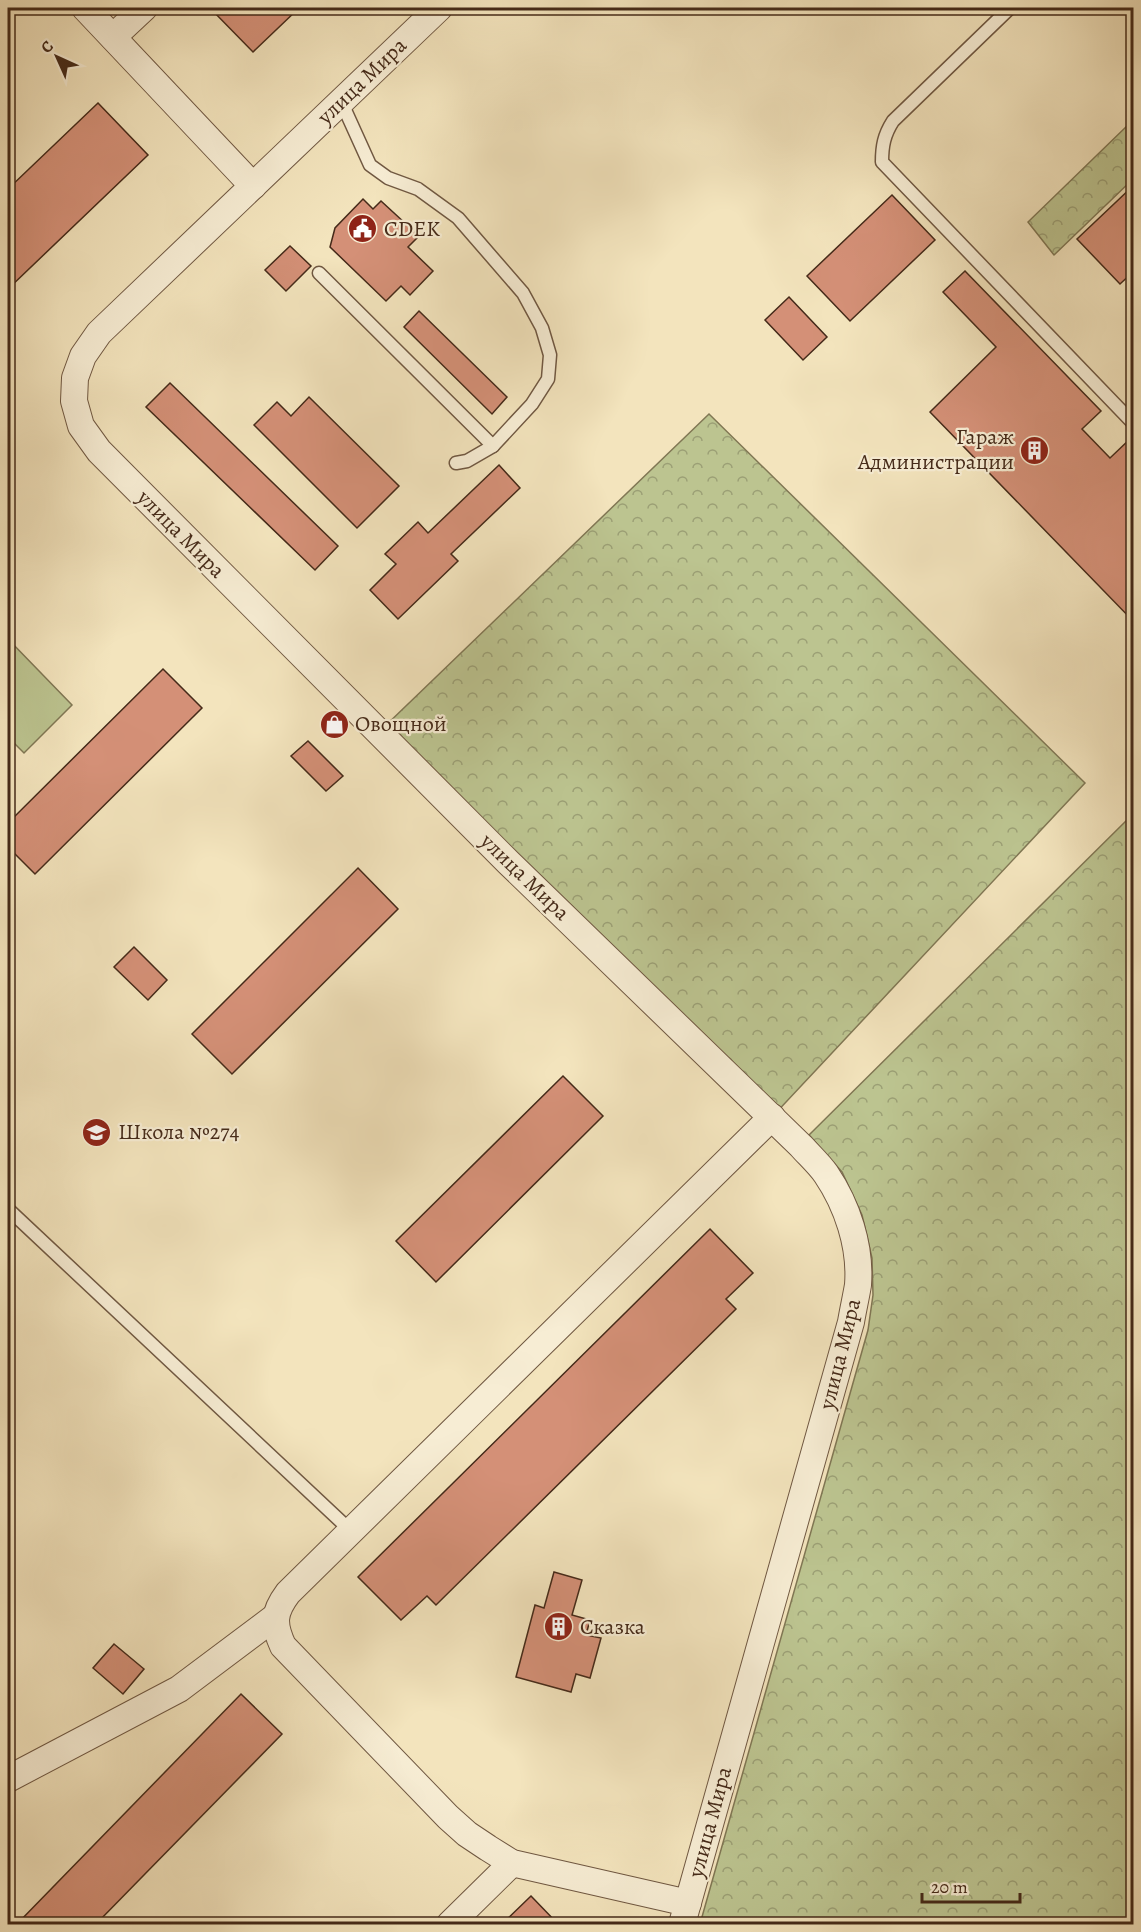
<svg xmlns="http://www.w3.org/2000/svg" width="1141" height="1932" viewBox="0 0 1141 1932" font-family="Alegreya,serif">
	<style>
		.green { fill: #bcc490; stroke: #807754; stroke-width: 1.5 }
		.forest { fill: url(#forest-crowns); stroke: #807754; stroke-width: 1.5 }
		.building { fill: #d49077; stroke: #452a19; stroke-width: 1.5 }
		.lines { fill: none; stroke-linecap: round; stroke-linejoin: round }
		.lane-casing { stroke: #705842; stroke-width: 15 }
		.street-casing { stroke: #705842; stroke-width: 28 }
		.lane { stroke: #f7edd4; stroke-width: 12 }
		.street { stroke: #f7edd4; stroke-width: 26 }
		.labels { text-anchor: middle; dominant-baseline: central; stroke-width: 4.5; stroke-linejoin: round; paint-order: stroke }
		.street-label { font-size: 22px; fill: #452a19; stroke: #f7edd4 }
		.poi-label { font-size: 22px; fill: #452a19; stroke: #f7edd4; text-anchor: start }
	</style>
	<defs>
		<pattern id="forest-crowns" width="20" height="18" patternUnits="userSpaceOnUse" patternTransform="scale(1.5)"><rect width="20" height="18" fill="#bcc490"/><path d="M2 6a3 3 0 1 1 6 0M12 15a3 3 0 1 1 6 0" fill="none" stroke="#9b9f75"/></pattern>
	</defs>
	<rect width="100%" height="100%" fill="#f3e4bd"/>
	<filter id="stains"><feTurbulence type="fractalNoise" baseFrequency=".00333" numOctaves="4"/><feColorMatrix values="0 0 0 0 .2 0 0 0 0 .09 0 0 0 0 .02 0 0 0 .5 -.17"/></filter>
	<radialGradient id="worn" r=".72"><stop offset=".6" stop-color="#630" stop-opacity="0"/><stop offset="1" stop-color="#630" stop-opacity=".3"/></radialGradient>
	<!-- green -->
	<path class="green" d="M8 639 72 705 24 753 8 737Z"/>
	<!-- forest -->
	<g class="forest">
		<path d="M1131 122 1134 123 1133 179 1054 255 1028 222Z"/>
		<path d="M709 414 1085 783 772 1117 380 731Z"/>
		<path d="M1133 814V1924H700L868 1330 873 1295 872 1258 862 1215 842 1172 809 1135Z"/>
	</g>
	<!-- building -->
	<g class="building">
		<path d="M210 8H299L253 52Z"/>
		<path d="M98 103 148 155 8 289V189Z"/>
		<path d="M1134 185V271L1120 284 1077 239Z"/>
		<path d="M892 195 935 240 850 321 807 276Z"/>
		<path d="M363 199 373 209 381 201 419 236 408 247 433 271 410 295 401 286 386 301 330 247 335 228Z"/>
		<path d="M290 246 311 266 286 291 265 270Z"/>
		<path d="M965 271 1101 411 1082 429 1110 458 1130 439 1134 442V622L930 412 996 347 943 292Z"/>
		<path d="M789 297 827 337 803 360 765 320Z"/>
		<path d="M419 311 507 397 492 414 404 327Z"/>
		<path d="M170 383 338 546 315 570 146 407Z"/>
		<path d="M309 397 399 486 357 528 254 425 277 402 291 416Z"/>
		<path d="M499 465 520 488 451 554 458 561 398 619 370 590 396 564 385 554 418 522 428 533Z"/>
		<path d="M163 669 202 708 35 874 8 847V823Z"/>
		<path d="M308 741 343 776 326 791 291 756Z"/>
		<path d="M358 868 398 909 232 1074 192 1034Z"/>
		<path d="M134 947 167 980 148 1000 114 967Z"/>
		<path d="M563 1076 603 1116 436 1282 396 1241Z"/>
		<path d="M710 1229 753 1273 726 1299 736 1309 436 1605 427 1596 401 1620 358 1577Z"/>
		<path d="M554 1572 582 1580 572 1615 590 1620 586 1635 601 1638 590 1678 576 1674 571 1692 516 1677 535 1605 544 1608Z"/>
		<path d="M114 1644 144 1669 123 1694 93 1668Z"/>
		<path d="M241 1694 282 1734 96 1924H17Z"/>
		<path d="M531 1896 558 1924H502Z"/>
	</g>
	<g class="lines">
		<defs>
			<g id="lane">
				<path d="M1010 8 893 121C884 135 882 146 882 162L1134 424"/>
				<path d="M341 101 370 165 388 178 418 189 458 218 523 293 542 328 550 355 548 379 532 404 493 446 467 461 456 463"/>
				<path d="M319 273 493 446"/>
				<path d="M8 1209 351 1531"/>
			</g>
			<g id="street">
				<path d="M85 8 253 186"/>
				<path d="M439 8 99 333 83 356 75 378 74 401 81 426 99 451 509 863 801 1146C809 1155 819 1164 826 1174 847 1205 861 1246 858 1285 856 1297 853 1310 851 1322L682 1924"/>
				<path d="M113 37 144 8"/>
				<path d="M8 1779 179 1689 275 1617"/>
				<path d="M688 1903 512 1863 488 1848 467 1834 448 1817 283 1646C273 1624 273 1613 288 1593L772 1117"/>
				<path d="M450 1924 512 1863"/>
			</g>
		</defs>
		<!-- lane casing -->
		<use href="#lane" class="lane-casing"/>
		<!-- street casing -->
		<use href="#street" class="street-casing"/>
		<!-- lane -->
		<use href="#lane" class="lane"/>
		<!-- street -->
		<use href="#street" class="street"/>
	</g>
	<!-- icons -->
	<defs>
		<symbol id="civic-disc" viewBox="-11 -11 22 22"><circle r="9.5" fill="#8f2418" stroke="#f7edd4"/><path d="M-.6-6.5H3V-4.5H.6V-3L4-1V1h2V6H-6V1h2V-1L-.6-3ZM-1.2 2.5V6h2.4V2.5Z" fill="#fff"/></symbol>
		<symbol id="building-disc" viewBox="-11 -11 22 22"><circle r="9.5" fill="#8f2418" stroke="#f7edd4"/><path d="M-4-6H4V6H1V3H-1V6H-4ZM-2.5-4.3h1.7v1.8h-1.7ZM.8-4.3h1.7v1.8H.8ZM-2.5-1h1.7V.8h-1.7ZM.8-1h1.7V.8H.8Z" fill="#fff"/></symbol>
		<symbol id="shop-disc" viewBox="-11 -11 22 22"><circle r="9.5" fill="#8f2418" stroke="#f7edd4"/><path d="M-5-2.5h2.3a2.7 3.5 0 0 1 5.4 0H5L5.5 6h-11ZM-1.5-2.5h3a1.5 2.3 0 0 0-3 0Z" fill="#fff"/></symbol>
		<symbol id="school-disc" viewBox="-11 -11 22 22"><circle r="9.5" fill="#8f2418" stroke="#f7edd4"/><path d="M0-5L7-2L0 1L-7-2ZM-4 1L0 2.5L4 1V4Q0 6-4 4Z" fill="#fff"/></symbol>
	</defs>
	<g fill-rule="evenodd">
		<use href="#civic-disc" x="346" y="212" width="33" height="33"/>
		<use href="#building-disc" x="1018" y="434" width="33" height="33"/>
		<use href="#shop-disc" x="318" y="708" width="33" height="33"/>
		<use href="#school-disc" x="80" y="1116" width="33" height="33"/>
		<use href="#building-disc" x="542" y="1610" width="33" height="33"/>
	</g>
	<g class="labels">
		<!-- street labels -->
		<g class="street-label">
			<text transform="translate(362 81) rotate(-44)">улица Мира</text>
			<text transform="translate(181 534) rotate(45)">улица Мира</text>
			<text transform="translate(525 877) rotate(44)">улица Мира</text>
			<text transform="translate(840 1354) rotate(-76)">улица Мира</text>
			<text transform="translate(710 1822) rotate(-75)">улица Мира</text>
		</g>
		<!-- poi labels -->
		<g class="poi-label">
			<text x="384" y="229">CDEK</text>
			<text x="1014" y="437" text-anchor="end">Гараж<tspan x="1014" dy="25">Администрации</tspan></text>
			<text x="355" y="724">Овощной</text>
			<text x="118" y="1132">Школа №274</text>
			<text x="580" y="1627">Сказка</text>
		</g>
	</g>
	<!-- margin -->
	<rect width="1141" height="1932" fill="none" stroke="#f3e4bd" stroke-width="30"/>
	<rect x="9" y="9" width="1123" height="1914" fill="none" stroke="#452a19" stroke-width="3"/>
	<rect x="15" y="15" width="1111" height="1902" fill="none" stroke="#452a19" stroke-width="1.5"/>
	<!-- north arrow -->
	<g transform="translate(57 57) rotate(315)" stroke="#f7edd4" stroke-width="4.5" paint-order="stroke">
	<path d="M0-4.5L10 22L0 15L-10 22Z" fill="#452a19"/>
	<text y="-9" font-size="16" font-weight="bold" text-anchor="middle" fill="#452a19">С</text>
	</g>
	<!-- scale -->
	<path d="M922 1893v9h98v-9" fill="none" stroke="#452a19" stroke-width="3"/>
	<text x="931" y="1893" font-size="18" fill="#452a19" stroke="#f7edd4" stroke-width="4.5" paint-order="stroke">20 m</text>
	<rect width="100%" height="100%" filter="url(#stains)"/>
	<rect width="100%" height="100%" fill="url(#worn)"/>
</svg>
